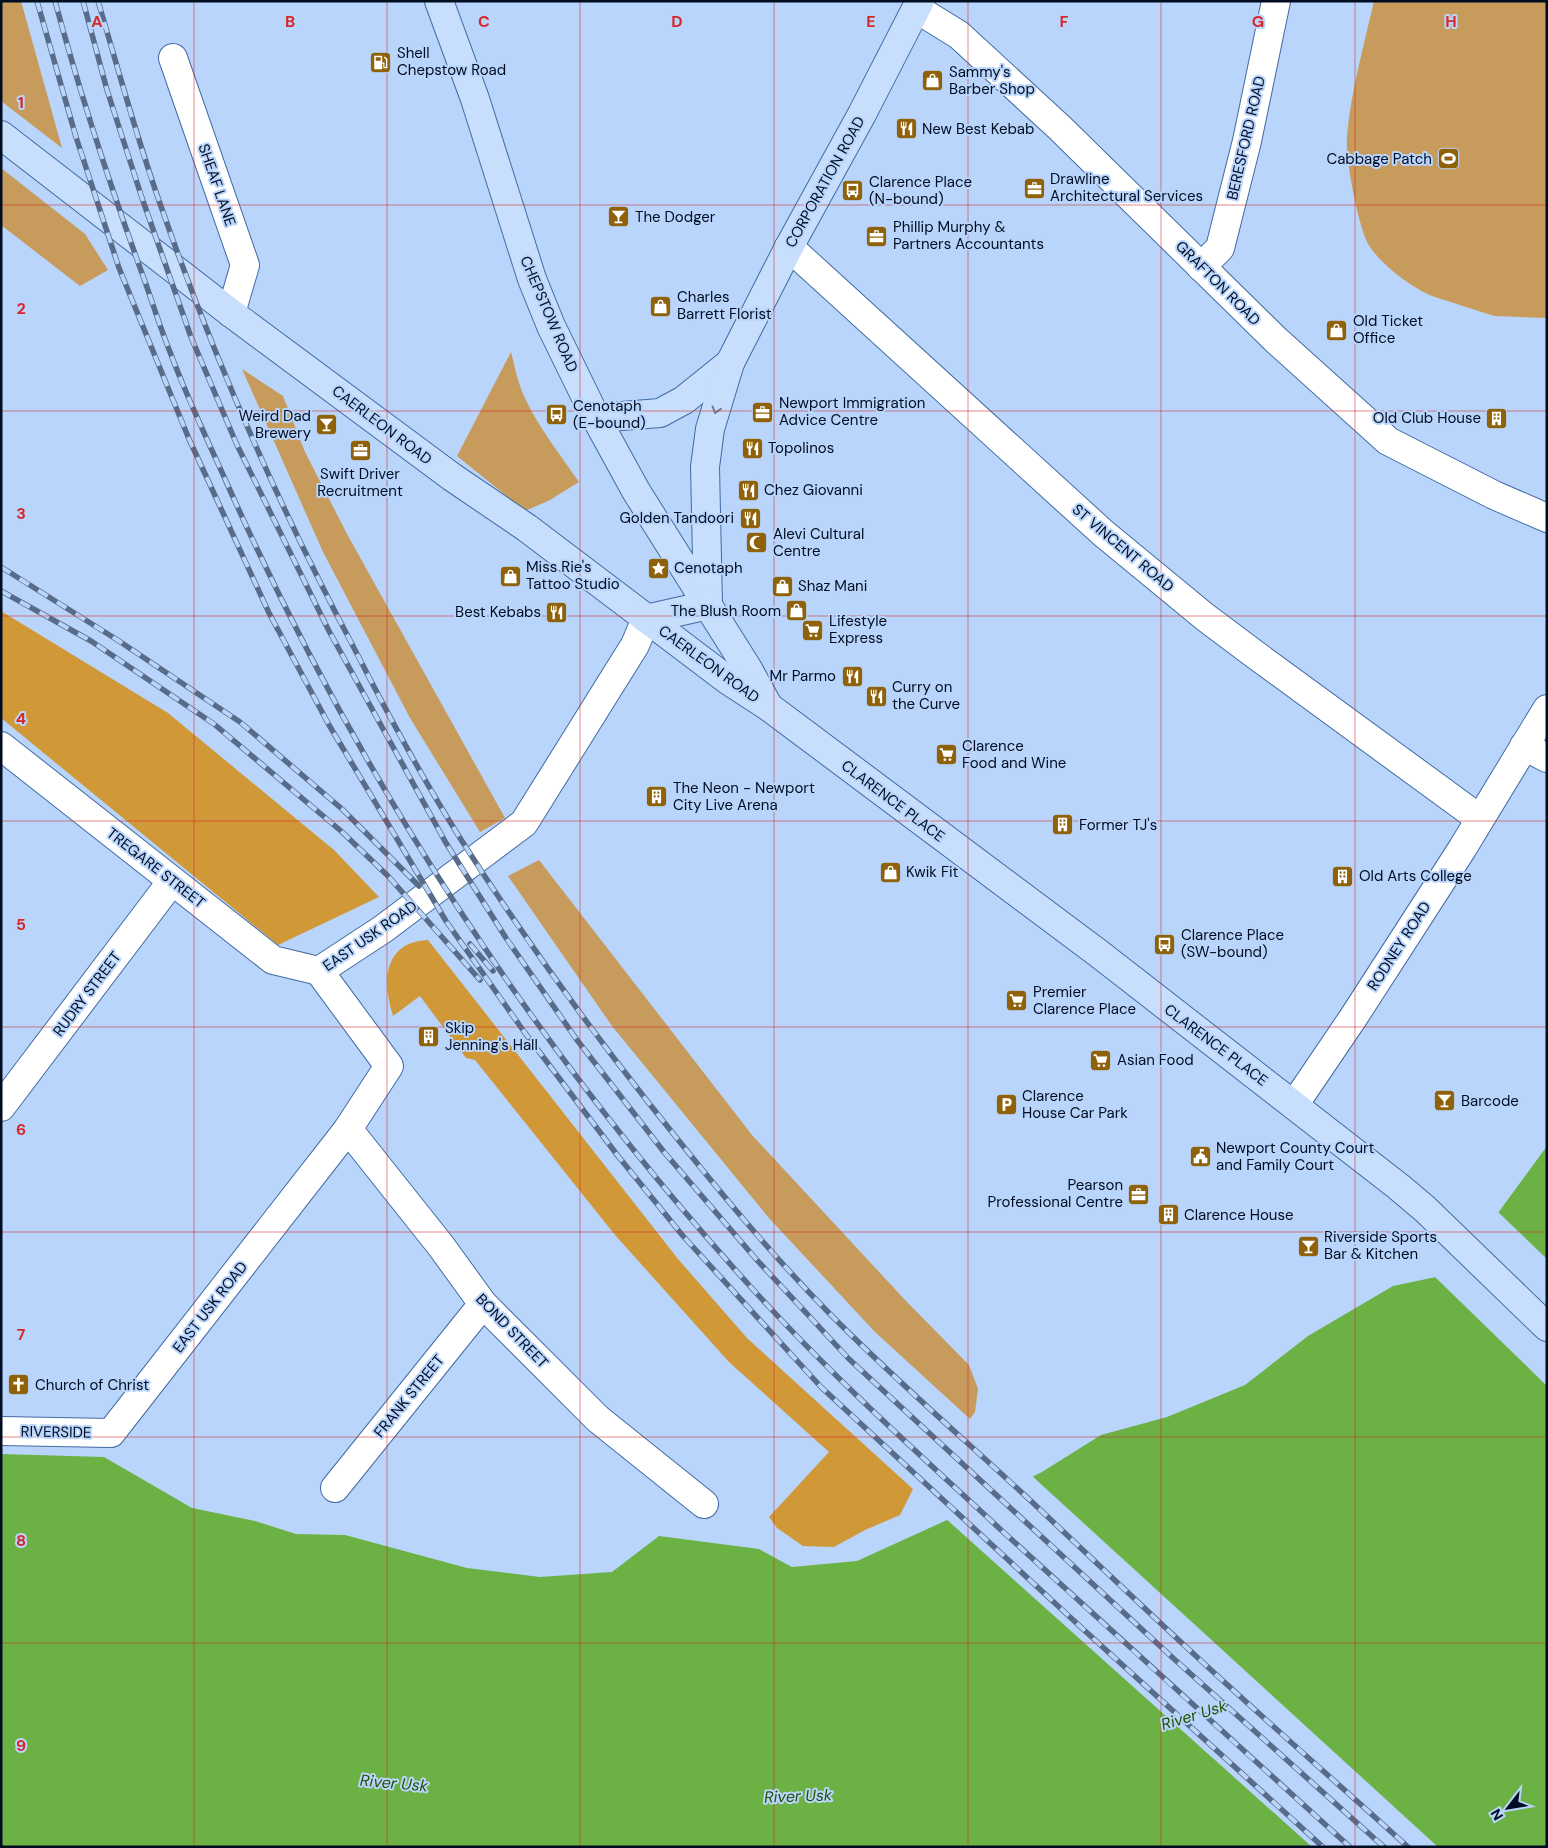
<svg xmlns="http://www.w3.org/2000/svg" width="1548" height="1848" viewBox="0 0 1548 1848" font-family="'DM Sans',sans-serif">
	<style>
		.green { fill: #c79b5b }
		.forest { fill: #d19838 }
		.water { fill: #6bb144 }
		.pier { fill: #b9d5fb }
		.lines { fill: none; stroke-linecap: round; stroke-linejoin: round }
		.street-casing { stroke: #416ba3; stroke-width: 30 }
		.secondary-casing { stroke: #416ba3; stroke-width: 30 }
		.street { stroke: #fff; stroke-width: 28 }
		.secondary { stroke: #c7defc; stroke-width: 28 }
		.rail-casing { stroke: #586c89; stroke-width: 5.5 }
		.rail { stroke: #b9d5fb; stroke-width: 4; stroke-dasharray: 11; stroke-linecap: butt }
		.oneway { stroke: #6d8099 }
		.grid { fill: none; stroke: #d62828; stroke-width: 1; stroke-opacity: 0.55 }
		.labels { text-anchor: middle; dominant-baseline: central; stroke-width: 4; stroke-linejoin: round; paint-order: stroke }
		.poi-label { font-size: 15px; fill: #000c21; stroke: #b9d5fb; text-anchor: start }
		.street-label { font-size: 15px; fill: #000c21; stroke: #b9d5fb }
		.water-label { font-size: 16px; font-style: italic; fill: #224f00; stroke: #b9d5fb }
		.grid-label { font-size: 16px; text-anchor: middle; font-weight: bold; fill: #d62828; stroke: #b9d5fb; stroke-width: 4; stroke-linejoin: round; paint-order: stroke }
	</style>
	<rect width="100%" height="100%" fill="#b9d5fb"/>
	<!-- green -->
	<g class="green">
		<path d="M1 1H21L62 148 1 101Z"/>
		<path d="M1374 1H1547V318L1494 316 1432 296C1411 287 1383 266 1370 247 1358 229 1345 157 1347 136 1351 91 1364 45 1374 1Z"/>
		<path d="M1 168 85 234 108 270 80 286 1 225Z"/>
		<path d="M511 352C514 363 516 375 520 386 533 421 558 451 579 482L550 500 525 511 457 456Z"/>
		<path d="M242 369 283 396 305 452 347 534 505 818 480 832 410 718 323 552Z"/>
		<path d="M539 860 752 1135 906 1301 969 1365 978 1389 975 1412 970 1419 875 1332 768 1217 612 1026 508 876Z"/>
	</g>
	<!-- forest -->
	<g class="forest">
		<path d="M1 611 168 713 334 850 379 897 278 945 1 718Z"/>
		<path d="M428 940 678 1259 747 1338 913 1489 900 1515 865 1530 834 1547 803 1546 777 1528 769 1517 829 1452 729 1362 615 1235 475 1060 466 1058 420 996 393 1016C382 982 383 942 428 940Z"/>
	</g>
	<!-- water -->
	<path class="water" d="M1547 1146V1847H1V1454L104 1457 192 1508 255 1521 296 1534 345 1535 467 1568 540 1577 612 1572 659 1536 759 1549 792 1567 857 1561 947 1520 1042 1472 1101 1435 1167 1417 1245 1385 1308 1336 1393 1286 1436 1277 1498 1213Z"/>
	<!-- pier -->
	<g class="pier">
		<path d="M1497 1211 1547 1259V1386L1433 1275Z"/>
		<path d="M1031 1475 1438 1847H1312L945 1518Z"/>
	</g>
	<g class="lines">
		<defs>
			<g id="street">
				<path d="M917 9 959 35 1060 128 1276 340 1388 441 1494 495 1547 518"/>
				<path d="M173 58 245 265 231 313"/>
				<path d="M789 247 1103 533 1205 617 1257 656 1480 819"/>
				<path d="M1201 267 1220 248 1247 141 1276 1"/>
				<path d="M1 746 273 960 319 971"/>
				<path d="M1524 746 1547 758"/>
				<path d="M319 971 383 929 524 823 635 645 646 619"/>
				<path d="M1294 1105 1353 1018 1462 849 1547 709"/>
				<path d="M1 1107 172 881"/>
				<path d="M348 1129 441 1246 483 1304 598 1419 704 1504"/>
				<path d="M1 1431 111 1433 348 1129 389 1066 319 971"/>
				<path d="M335 1488 483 1304"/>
			</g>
			<g id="secondary">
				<path d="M439 1 475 99 532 279 551 326 596 418 636 491 748 669 767 704"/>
				<path d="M1 135 231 313 452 477 527 528 729 681 769 707 1098 953 1399 1187 1425 1209 1547 1327"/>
				<path d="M596 418 660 413 684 400 730 363"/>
				<path d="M708 604 705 467 710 429 730 363 789 247 862 114 920 1"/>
				<path d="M646 619 708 605"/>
			</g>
		</defs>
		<!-- street casing -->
		<use href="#street" class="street-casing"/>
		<!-- secondary casing -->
		<use href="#secondary" class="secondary-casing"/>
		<!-- street -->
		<use href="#street" class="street"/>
		<!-- secondary -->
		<use href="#secondary" class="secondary"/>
		<defs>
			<g id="rail">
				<path d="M37 1 76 137 119 268 189 439 269 613 329 725 446 921 525 1033 618 1156 683 1236 821 1387 1084 1630 1323 1847"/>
				<path d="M55 1C80 94 110 185 143 276 152 301 160 327 170 352 186 395 206 437 225 479 357 777 539 1056 759 1296 835 1379 918 1453 1000 1529 1116 1635 1233 1741 1350 1847"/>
				<path d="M83 1 107 90 142 198 191 337 237 445 329 631 446 843 506 938 577 1040 664 1152 756 1259 849 1359 1173 1658 1384 1847"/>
				<path d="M98 1C119 72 138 143 163 212 215 361 279 506 353 646 386 711 421 776 460 838 518 929 581 1017 648 1102 705 1174 764 1247 829 1313 894 1379 964 1439 1032 1502 1083 1550 1133 1598 1184 1645 1257 1713 1333 1779 1408 1847"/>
				<path d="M1 567 119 641 240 722 342 809 419 886"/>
				<path d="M1 591 91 641 214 724 341 831 388 876 480 980"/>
				<path d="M470 944 493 971"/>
			</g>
		</defs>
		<!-- rail casing -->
		<use href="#rail" class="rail-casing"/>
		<!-- rail -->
		<use href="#rail" class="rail"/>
	</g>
	<!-- one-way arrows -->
	<defs><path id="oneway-chevron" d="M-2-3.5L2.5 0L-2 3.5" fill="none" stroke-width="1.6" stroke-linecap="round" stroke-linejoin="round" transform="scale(1.25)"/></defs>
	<use class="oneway" href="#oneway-chevron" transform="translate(716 410) rotate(107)"/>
	<!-- grid -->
	<path class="grid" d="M194 1V1847M387 1V1847M580 1V1847M774 1V1847M968 1V1847M1161 1V1847M1355 1V1847M1 205H1547M1 411H1547M1 616H1547M1 821H1547M1 1027H1547M1 1232H1547M1 1437H1547M1 1643H1547"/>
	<!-- icons -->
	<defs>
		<symbol id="fuel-square" viewBox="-11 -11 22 22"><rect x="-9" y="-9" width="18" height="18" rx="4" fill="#8f6109" stroke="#b9d5fb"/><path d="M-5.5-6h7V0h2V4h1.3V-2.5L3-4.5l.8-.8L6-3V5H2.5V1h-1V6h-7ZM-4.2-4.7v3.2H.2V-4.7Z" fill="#fff"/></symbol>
		<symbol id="shop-square" viewBox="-11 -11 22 22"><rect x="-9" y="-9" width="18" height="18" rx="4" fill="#8f6109" stroke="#b9d5fb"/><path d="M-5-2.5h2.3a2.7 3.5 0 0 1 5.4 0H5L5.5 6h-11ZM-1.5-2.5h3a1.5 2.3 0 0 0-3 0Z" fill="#fff"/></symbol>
		<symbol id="restaurant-square" viewBox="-11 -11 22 22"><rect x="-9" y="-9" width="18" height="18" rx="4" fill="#8f6109" stroke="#b9d5fb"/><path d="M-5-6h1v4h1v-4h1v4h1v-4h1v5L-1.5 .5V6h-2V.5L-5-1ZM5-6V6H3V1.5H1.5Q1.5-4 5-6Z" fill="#fff"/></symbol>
		<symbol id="stadium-square" viewBox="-11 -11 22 22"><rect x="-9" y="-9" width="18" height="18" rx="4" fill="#8f6109" stroke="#b9d5fb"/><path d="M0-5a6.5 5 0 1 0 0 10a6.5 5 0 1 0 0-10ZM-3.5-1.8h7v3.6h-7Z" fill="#fff"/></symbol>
		<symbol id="office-square" viewBox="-11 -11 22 22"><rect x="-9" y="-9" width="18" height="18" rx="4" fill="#8f6109" stroke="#b9d5fb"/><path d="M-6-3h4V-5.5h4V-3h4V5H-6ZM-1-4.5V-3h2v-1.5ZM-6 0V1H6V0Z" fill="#fff"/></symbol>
		<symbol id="bus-square" viewBox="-11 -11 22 22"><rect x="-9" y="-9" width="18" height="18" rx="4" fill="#8f6109" stroke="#b9d5fb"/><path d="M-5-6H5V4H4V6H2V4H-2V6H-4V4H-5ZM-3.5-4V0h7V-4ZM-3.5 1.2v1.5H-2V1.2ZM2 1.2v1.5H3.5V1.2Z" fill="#fff"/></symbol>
		<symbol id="bar-square" viewBox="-11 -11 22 22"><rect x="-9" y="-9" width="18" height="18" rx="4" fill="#8f6109" stroke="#b9d5fb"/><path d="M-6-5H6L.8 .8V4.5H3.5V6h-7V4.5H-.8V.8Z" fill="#fff"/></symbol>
		<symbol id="building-square" viewBox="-11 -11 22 22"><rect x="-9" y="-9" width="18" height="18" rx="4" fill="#8f6109" stroke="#b9d5fb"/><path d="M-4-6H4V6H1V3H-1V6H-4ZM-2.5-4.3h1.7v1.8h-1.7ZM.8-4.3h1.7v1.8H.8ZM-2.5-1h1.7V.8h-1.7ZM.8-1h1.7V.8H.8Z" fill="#fff"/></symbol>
		<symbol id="mosque-square" viewBox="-11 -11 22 22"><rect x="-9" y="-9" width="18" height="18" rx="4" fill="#8f6109" stroke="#b9d5fb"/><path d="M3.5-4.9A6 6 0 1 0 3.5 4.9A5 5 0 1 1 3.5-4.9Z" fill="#fff"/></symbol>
		<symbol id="sight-square" viewBox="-11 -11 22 22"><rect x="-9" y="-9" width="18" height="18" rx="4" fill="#8f6109" stroke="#b9d5fb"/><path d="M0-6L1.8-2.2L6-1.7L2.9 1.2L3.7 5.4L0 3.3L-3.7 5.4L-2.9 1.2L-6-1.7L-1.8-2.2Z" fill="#fff"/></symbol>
		<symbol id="supermarket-square" viewBox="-11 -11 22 22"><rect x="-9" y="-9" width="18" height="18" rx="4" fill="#8f6109" stroke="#b9d5fb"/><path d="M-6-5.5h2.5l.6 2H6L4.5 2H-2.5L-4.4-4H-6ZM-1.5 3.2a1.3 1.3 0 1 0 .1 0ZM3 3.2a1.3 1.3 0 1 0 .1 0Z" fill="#fff"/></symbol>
		<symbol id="parking-square" viewBox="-11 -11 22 22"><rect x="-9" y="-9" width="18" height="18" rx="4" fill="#8f6109" stroke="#b9d5fb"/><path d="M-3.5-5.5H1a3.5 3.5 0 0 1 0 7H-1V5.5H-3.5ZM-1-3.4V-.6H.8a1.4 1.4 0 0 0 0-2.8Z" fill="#fff"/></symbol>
		<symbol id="civic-square" viewBox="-11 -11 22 22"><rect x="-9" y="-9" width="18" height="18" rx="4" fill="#8f6109" stroke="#b9d5fb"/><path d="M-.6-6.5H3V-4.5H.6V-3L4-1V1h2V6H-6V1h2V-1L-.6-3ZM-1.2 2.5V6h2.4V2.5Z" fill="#fff"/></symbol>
		<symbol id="church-square" viewBox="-11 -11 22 22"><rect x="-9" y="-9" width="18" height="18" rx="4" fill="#8f6109" stroke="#b9d5fb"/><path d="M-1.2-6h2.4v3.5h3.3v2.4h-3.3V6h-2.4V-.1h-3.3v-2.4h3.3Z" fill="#fff"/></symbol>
	</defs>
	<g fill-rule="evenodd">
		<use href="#fuel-square" x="368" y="50" width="25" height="25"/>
		<use href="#shop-square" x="920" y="68" width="25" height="25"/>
		<use href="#restaurant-square" x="894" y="116" width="25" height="25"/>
		<use href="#stadium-square" x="1436" y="146" width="25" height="25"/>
		<use href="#office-square" x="1022" y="176" width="25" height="25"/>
		<use href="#bus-square" x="840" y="178" width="25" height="25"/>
		<use href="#bar-square" x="606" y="204" width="25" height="25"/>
		<use href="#office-square" x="864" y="224" width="25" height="25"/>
		<use href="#shop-square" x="648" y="294" width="25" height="25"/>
		<use href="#shop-square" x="1324" y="318" width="25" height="25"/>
		<use href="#office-square" x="750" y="400" width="25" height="25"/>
		<use href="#bus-square" x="544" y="402" width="25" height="25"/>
		<use href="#building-square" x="1484" y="406" width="25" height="25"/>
		<use href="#bar-square" x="314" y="412" width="25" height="25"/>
		<use href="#restaurant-square" x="740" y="436" width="25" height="25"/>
		<use href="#office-square" x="348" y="438" width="25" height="25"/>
		<use href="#restaurant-square" x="736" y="478" width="25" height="25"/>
		<use href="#restaurant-square" x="738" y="506" width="25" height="25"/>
		<use href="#mosque-square" x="744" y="530" width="25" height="25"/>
		<use href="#sight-square" x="646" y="556" width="25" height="25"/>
		<use href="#shop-square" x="498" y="564" width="25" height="25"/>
		<use href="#shop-square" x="770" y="574" width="25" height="25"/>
		<use href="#shop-square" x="784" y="598" width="25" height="25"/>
		<use href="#restaurant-square" x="544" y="600" width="25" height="25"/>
		<use href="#supermarket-square" x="800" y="618" width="25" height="25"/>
		<use href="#restaurant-square" x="840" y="664" width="25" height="25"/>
		<use href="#restaurant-square" x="864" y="684" width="25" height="25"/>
		<use href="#supermarket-square" x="934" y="742" width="25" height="25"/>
		<use href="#building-square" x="644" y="784" width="25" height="25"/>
		<use href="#building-square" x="1050" y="812" width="25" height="25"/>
		<use href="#shop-square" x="878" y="860" width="25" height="25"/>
		<use href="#building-square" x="1330" y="864" width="25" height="25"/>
		<use href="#bus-square" x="1152" y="932" width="25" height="25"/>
		<use href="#supermarket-square" x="1004" y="988" width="25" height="25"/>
		<use href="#building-square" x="416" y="1024" width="25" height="25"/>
		<use href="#supermarket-square" x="1088" y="1048" width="25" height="25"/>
		<use href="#bar-square" x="1432" y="1088" width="25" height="25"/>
		<use href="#parking-square" x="994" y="1092" width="25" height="25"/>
		<use href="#civic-square" x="1188" y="1144" width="25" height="25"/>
		<use href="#office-square" x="1126" y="1182" width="25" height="25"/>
		<use href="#building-square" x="1156" y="1202" width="25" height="25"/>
		<use href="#bar-square" x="1296" y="1234" width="25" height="25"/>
		<use href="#church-square" x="6" y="1372" width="25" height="25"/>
	</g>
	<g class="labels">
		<!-- poi labels -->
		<g class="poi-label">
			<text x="397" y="53">Shell<tspan x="397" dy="17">Chepstow Road</tspan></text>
			<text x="949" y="72">Sammy's<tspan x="949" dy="17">Barber Shop</tspan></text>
			<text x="922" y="129">New Best Kebab</text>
			<text x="1432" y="159" text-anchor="end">Cabbage Patch</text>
			<text x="1050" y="179">Drawline<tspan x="1050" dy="17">Architectural Services</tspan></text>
			<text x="869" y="182">Clarence Place<tspan x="869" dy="17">(N-bound)</tspan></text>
			<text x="635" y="217">The Dodger</text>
			<text x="893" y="227">Phillip Murphy &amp;<tspan x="893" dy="17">Partners Accountants</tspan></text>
			<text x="677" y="297">Charles<tspan x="677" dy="17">Barrett Florist</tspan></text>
			<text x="1353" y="321">Old Ticket<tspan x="1353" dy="17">Office</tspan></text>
			<text x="779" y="403">Newport Immigration<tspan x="779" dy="17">Advice Centre</tspan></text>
			<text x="573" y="406">Cenotaph<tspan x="573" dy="17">(E-bound)</tspan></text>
			<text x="311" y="416" text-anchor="end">Weird Dad<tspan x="311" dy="17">Brewery</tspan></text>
			<text x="1481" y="418" text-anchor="end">Old Club House</text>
			<text x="768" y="448">Topolinos</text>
			<text x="360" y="474" text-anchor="middle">Swift Driver<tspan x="360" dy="17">Recruitment</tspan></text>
			<text x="764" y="490">Chez Giovanni</text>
			<text x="734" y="518" text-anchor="end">Golden Tandoori</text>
			<text x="773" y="534">Alevi Cultural<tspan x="773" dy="17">Centre</tspan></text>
			<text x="526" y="567">Miss Rie's<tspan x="526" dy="17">Tattoo Studio</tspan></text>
			<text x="674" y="568">Cenotaph</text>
			<text x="798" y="586">Shaz Mani</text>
			<text x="781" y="611" text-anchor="end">The Blush Room</text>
			<text x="541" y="612" text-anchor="end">Best Kebabs</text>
			<text x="829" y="621">Lifestyle<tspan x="829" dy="17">Express</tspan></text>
			<text x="836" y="676" text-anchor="end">Mr Parmo</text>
			<text x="892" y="687">Curry on<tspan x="892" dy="17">the Curve</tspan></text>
			<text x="962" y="746">Clarence<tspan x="962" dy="17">Food and Wine</tspan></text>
			<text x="673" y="788">The Neon - Newport<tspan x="673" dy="17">City Live Arena</tspan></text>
			<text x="1079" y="825">Former TJ's</text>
			<text x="906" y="872">Kwik Fit</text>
			<text x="1359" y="876">Old Arts College</text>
			<text x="1181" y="935">Clarence Place<tspan x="1181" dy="17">(SW-bound)</tspan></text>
			<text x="1033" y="992">Premier<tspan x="1033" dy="17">Clarence Place</tspan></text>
			<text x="445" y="1028">Skip<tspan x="445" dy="17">Jenning's Hall</tspan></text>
			<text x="1117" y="1060">Asian Food</text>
			<text x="1022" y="1096">Clarence<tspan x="1022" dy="17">House Car Park</tspan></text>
			<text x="1461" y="1101">Barcode</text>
			<text x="1216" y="1148">Newport County Court<tspan x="1216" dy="17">and Family Court</tspan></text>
			<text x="1123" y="1185" text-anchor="end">Pearson<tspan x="1123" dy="17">Professional Centre</tspan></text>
			<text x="1184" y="1215">Clarence House</text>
			<text x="1324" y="1237">Riverside Sports<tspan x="1324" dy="17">Bar &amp; Kitchen</tspan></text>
			<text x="35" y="1385">Church of Christ</text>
		</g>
		<!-- street labels -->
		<g class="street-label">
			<text transform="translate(1246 138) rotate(-77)">BERESFORD ROAD</text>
			<text transform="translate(825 182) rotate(-61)">CORPORATION ROAD</text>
			<text transform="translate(217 185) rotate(71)">SHEAF LANE</text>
			<text transform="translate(1218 283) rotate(45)">GRAFTON ROAD</text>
			<text transform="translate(549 314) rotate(67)">CHEPSTOW ROAD</text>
			<text transform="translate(382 425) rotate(37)">CAERLEON ROAD</text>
			<text transform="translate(1123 548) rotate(40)">ST VINCENT ROAD</text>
			<text transform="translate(709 664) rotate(36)">CAERLEON ROAD</text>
			<text transform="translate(893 801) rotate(37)">CLARENCE PLACE</text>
			<text transform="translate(156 868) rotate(38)">TREGARE STREET</text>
			<text transform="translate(370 936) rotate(-35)">EAST USK ROAD</text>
			<text transform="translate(1399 946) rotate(-57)">RODNEY ROAD</text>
			<text transform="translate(87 994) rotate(-53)">RUDRY STREET</text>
			<text transform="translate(1216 1045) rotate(37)">CLARENCE PLACE</text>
			<text transform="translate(210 1307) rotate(-52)">EAST USK ROAD</text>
			<text transform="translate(512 1331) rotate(46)">BOND STREET</text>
			<text transform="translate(409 1396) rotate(-51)">FRANK STREET</text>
			<text transform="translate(56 1432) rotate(1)">RIVERSIDE</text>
		</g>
		<!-- water labels -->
		<g class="water-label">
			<text transform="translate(1194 1715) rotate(-17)">River Usk</text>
			<text transform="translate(394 1783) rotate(5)">River Usk</text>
			<text transform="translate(798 1796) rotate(-2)">River Usk</text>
		</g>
	</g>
	<g class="grid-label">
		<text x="97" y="27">A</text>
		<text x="290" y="27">B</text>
		<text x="484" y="27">C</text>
		<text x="677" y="27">D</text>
		<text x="871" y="27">E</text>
		<text x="1064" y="27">F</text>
		<text x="1258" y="27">G</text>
		<text x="1451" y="27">H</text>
		<text x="21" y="108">1</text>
		<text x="21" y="314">2</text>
		<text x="21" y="519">3</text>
		<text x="21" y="724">4</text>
		<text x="21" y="930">5</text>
		<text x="21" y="1135">6</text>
		<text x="21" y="1340">7</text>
		<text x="21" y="1546">8</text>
		<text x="21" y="1751">9</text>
	</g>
	<!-- border -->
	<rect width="1548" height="1848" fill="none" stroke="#000c21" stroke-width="5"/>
	<!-- north arrow -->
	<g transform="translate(1508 1808) rotate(239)" stroke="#b9d5fb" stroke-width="4" paint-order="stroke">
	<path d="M0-4L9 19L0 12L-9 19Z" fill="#000c21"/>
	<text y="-8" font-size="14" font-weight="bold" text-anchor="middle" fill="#000c21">N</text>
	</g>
</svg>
